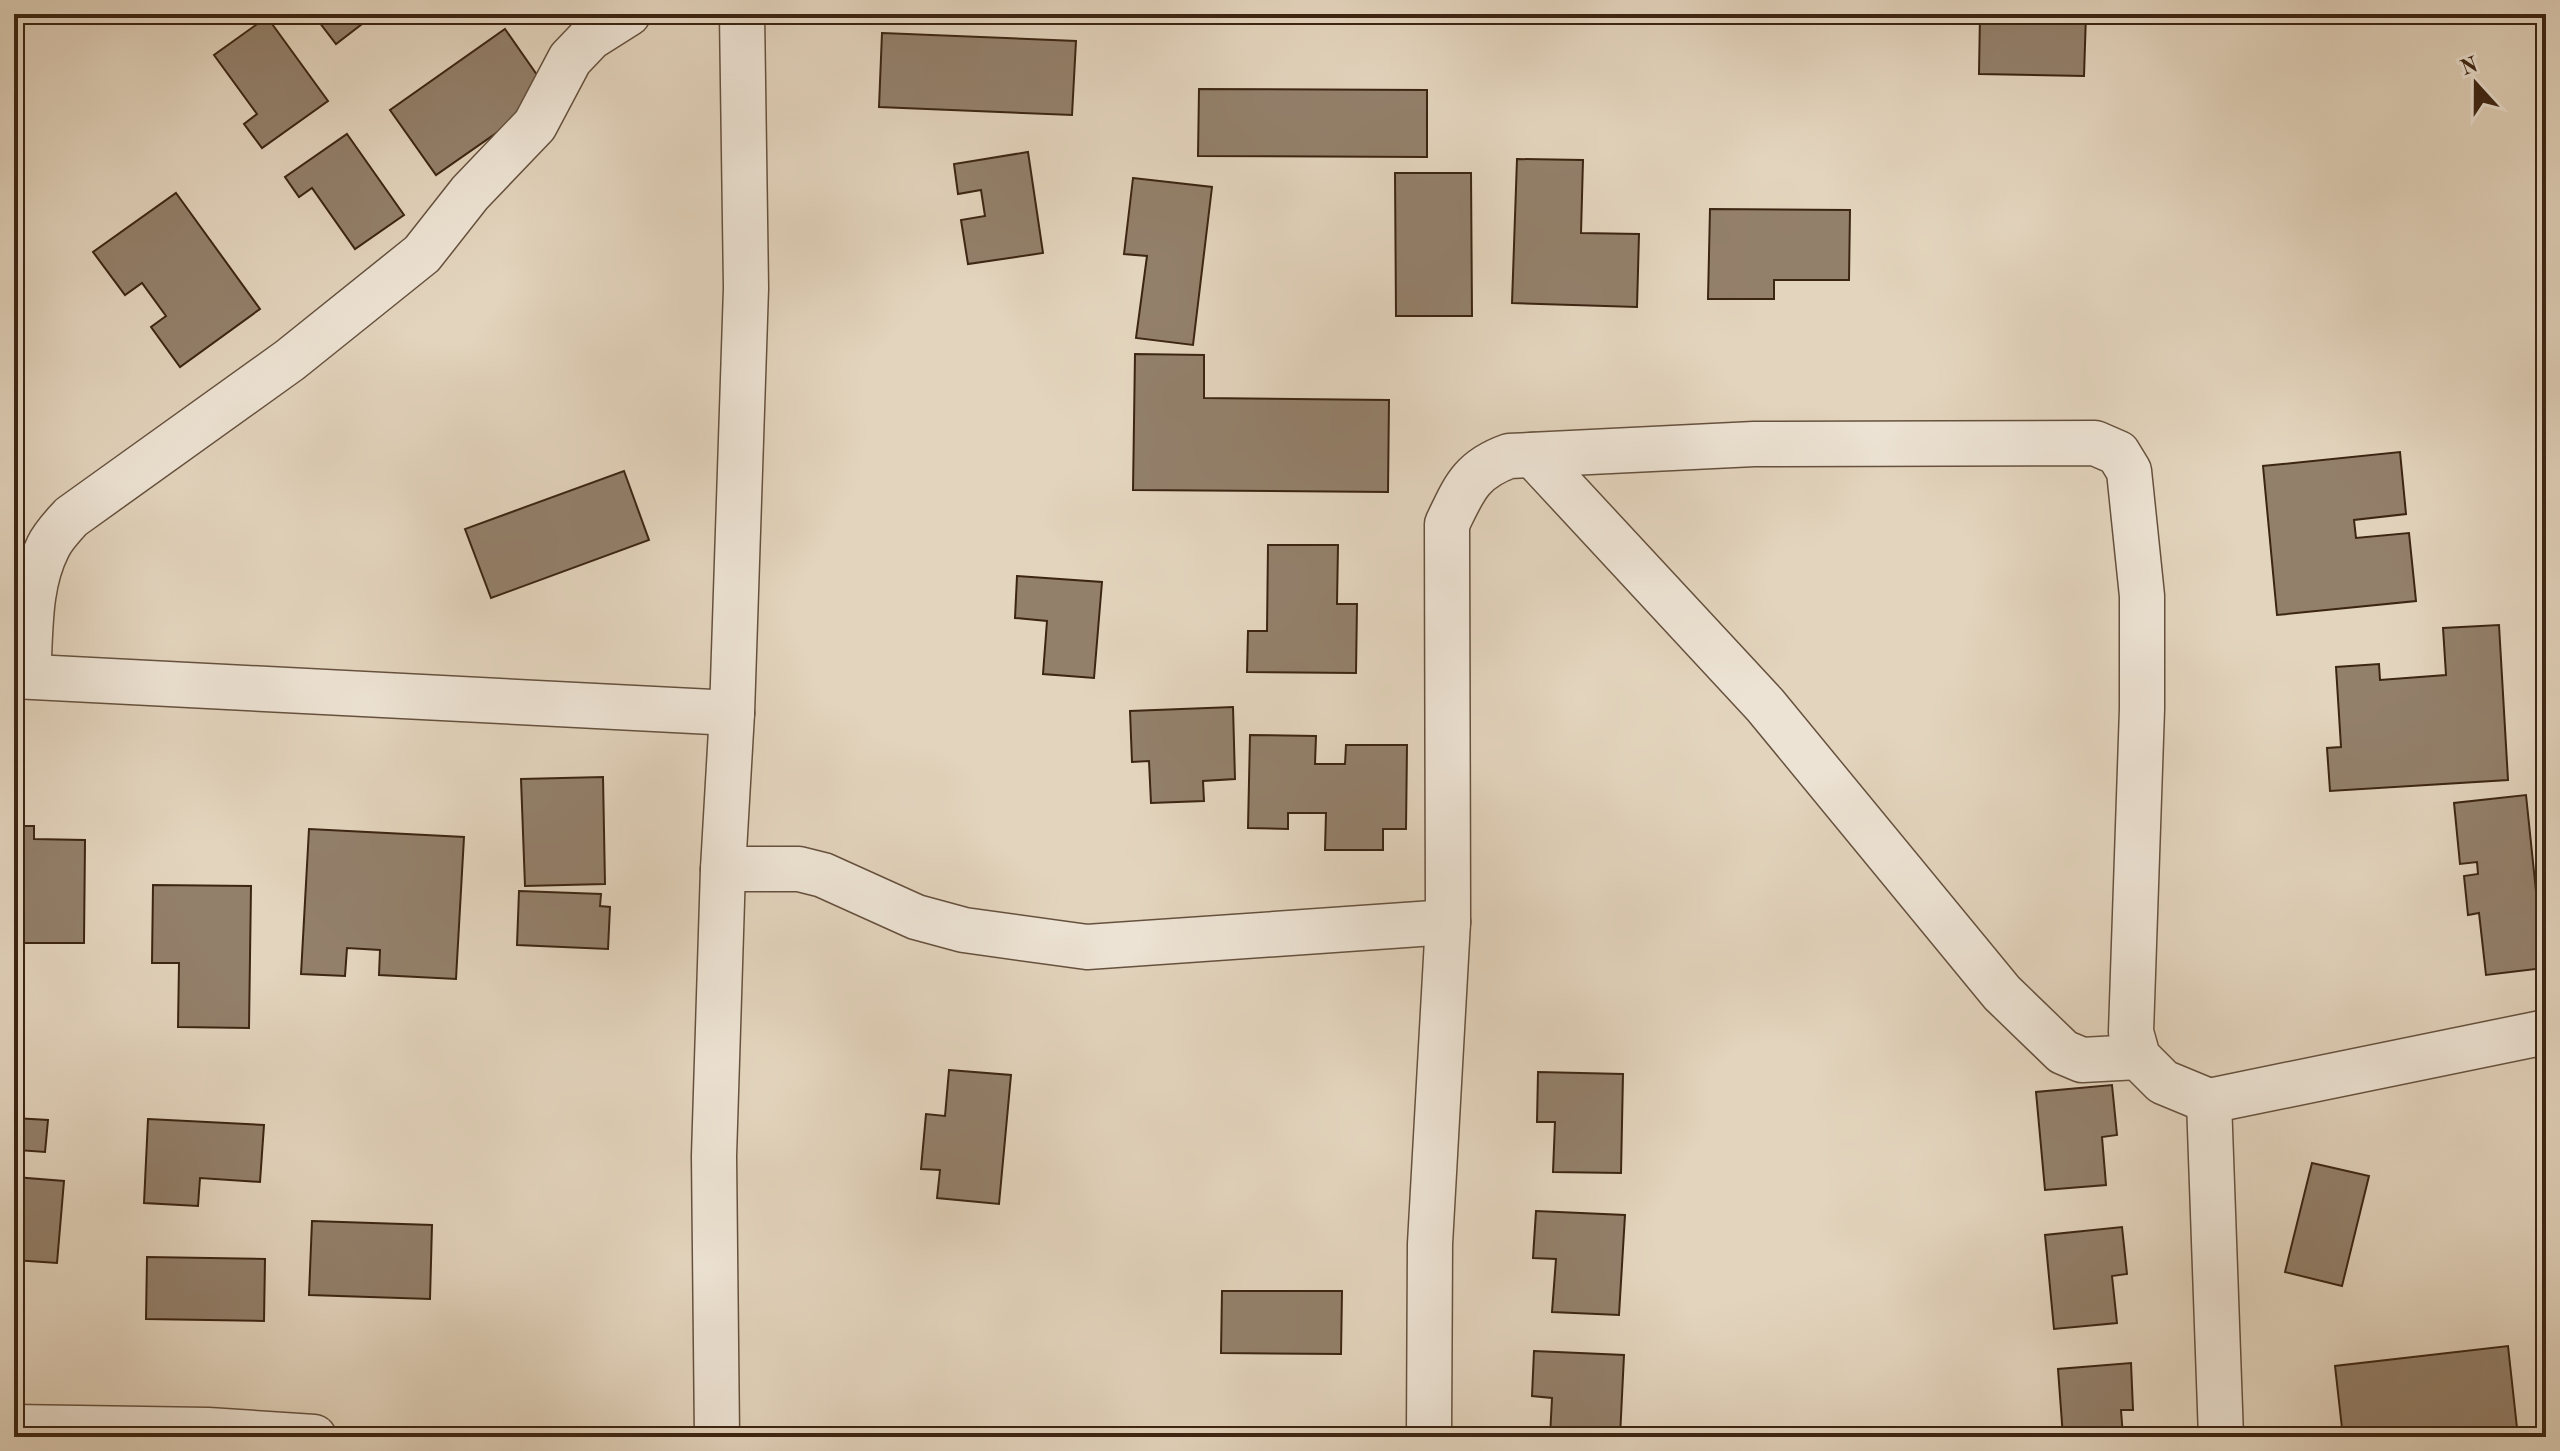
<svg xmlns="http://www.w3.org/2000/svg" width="2560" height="1451" viewBox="0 0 2560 1451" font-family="'Old Standard TT',serif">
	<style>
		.building { fill: #93806b; stroke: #3c2513; stroke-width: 2 }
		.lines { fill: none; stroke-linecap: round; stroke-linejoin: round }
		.minor-casing { stroke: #66513e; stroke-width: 47 }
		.path { stroke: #3c2513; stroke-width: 5; stroke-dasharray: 2 4; stroke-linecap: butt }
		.minor { stroke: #ede3d4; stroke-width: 44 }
	</style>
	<rect width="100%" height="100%" fill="#e3d4bd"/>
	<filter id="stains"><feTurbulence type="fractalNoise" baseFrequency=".0025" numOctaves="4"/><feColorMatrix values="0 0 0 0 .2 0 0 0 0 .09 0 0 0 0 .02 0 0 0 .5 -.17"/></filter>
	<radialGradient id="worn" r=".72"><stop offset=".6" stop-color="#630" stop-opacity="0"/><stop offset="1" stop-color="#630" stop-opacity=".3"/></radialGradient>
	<!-- building -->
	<g class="building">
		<path d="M313 14H375L336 44Z"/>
		<path d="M1980 14H2086L2084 76 1979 74Z"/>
		<path d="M267 17 328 101 262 148 244 124 257 114 214 55Z"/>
		<path d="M505 29 551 95 436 175 390 110Z"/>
		<path d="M882 33 1076 41 1072 115 879 107Z"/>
		<path d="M1199 89 1427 90V157L1198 156Z"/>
		<path d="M347 134 404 215 355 249 312 188 299 197 285 177Z"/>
		<path d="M1028 152 1043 253 968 264 961 220 985 216 981 190 958 194 954 164Z"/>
		<path d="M1517 159 1583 160 1581 233 1639 234 1637 307 1512 303Z"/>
		<path d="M1395 173H1471L1472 316H1396Z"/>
		<path d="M1133 178 1212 187 1193 345 1136 338 1147 256 1124 254Z"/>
		<path d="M176 193 260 309 180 367 151 327 166 316 142 283 125 295 93 252Z"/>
		<path d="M1710 209 1850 210 1849 280H1774V299H1708Z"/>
		<path d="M1135 354 1204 355V398L1389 400 1388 492 1133 490Z"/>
		<path d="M2400 452 2406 514 2354 520 2356 538 2409 533 2416 601 2277 615 2263 466Z"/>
		<path d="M624 471 649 540 491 598 465 529Z"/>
		<path d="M1268 545H1338L1337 604H1357L1356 673 1247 672 1248 631H1267Z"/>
		<path d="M1017 576 1102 582 1094 678 1043 674 1047 621 1015 618Z"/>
		<path d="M2499 625 2508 780 2330 791 2327 748 2341 747 2336 667 2379 664 2380 680 2446 675 2443 628Z"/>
		<path d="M1233 707 1235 779 1203 781 1204 801 1151 803 1149 761 1132 762 1130 711Z"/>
		<path d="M1250 735 1316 736 1315 764H1345L1346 745H1407L1406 829H1383V850H1325L1326 813H1288V829L1248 828Z"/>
		<path d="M603 777 605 884 525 886 521 779Z"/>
		<path d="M2526 795 2544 968 2486 975 2479 913 2468 915 2464 876 2478 874 2477 862 2460 864 2454 803Z"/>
		<path d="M14 826H34V839L85 840 84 943H23V896H14Z"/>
		<path d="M309 829 464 837 456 979 379 975 380 950 347 948 345 976 301 974Z"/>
		<path d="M153 885 251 886 249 1028 178 1027 179 963H152Z"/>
		<path d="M519 891 601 894 600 906 610 907 608 949 517 945Z"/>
		<path d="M949 1070 1011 1075 999 1204 937 1198 940 1170 921 1169 926 1114 945 1116Z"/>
		<path d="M1538 1072 1623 1074 1621 1173 1553 1172 1555 1122H1537Z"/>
		<path d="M2112 1085 2117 1135 2102 1137 2106 1185 2045 1190 2036 1092Z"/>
		<path d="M14 1118 48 1120 45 1152 18 1150 15 1177 64 1181 57 1263 14 1260Z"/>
		<path d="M148 1119 264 1125 260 1182 200 1178 198 1206 144 1203Z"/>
		<path d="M2312 1163 2369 1176 2342 1286 2285 1272Z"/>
		<path d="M1536 1211 1625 1215 1619 1315 1552 1312 1556 1259 1533 1258Z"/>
		<path d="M312 1221 432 1225 430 1299 309 1295Z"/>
		<path d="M2122 1227 2127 1274 2112 1276 2117 1323 2054 1329 2045 1235Z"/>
		<path d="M147 1257 265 1259 264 1321 146 1319Z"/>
		<path d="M1222 1291H1342L1341 1354 1221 1353Z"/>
		<path d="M2508 1346 2518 1437H2343L2335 1366Z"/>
		<path d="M1534 1351 1624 1355 1620 1437H1550L1552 1398 1532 1396Z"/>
		<path d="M2131 1363 2133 1410H2121L2123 1437H2063L2058 1369Z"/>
	</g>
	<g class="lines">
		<defs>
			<g id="minor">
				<path d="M1533 455 1765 705 2002 993 2063 1052 2082 1060 2138 1057"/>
				<path d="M14 676 732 713"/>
				<path d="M28 676C31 633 28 586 48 547 53 536 63 526 71 517L290 360 422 254 470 193 535 125 570 59 590 38 628 14"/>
				<path d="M723 869H799L823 875 916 917 964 930 1087 947 1448 922"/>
				<path d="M2209 1101 2221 1437"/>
				<path d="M14 1427 208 1430 314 1437"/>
				<path d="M717 1437 714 1156 723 869 732 713 746 288 742 14"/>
				<path d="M1429 1437 1430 1244 1448 922 1447 524C1464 489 1470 470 1509 456L1754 444 2095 443 2118 453 2129 471 2142 596V709L2131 1032 2138 1057 2163 1082 2209 1101 2546 1032"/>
			</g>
		</defs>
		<!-- minor casing -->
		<use href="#minor" class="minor-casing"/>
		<!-- path -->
		<path class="path" d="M14 766 22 717"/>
		<!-- minor -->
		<use href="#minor" class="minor"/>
	</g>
	<!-- margin -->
	<rect width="2560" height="1451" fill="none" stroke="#e3d4bd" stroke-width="48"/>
	<rect x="16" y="16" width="2528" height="1419" fill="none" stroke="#3c2513" stroke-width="4"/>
	<rect x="24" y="24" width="2512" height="1403" fill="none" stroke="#3c2513" stroke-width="2"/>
	<!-- north arrow -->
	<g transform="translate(2476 84) rotate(339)" stroke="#ede3d4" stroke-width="6" paint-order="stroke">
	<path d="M0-6L14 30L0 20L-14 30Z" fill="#3c2513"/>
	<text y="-12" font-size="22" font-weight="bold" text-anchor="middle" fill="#3c2513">N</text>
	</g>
	<rect width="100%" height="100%" filter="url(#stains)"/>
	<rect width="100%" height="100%" fill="url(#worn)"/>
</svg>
